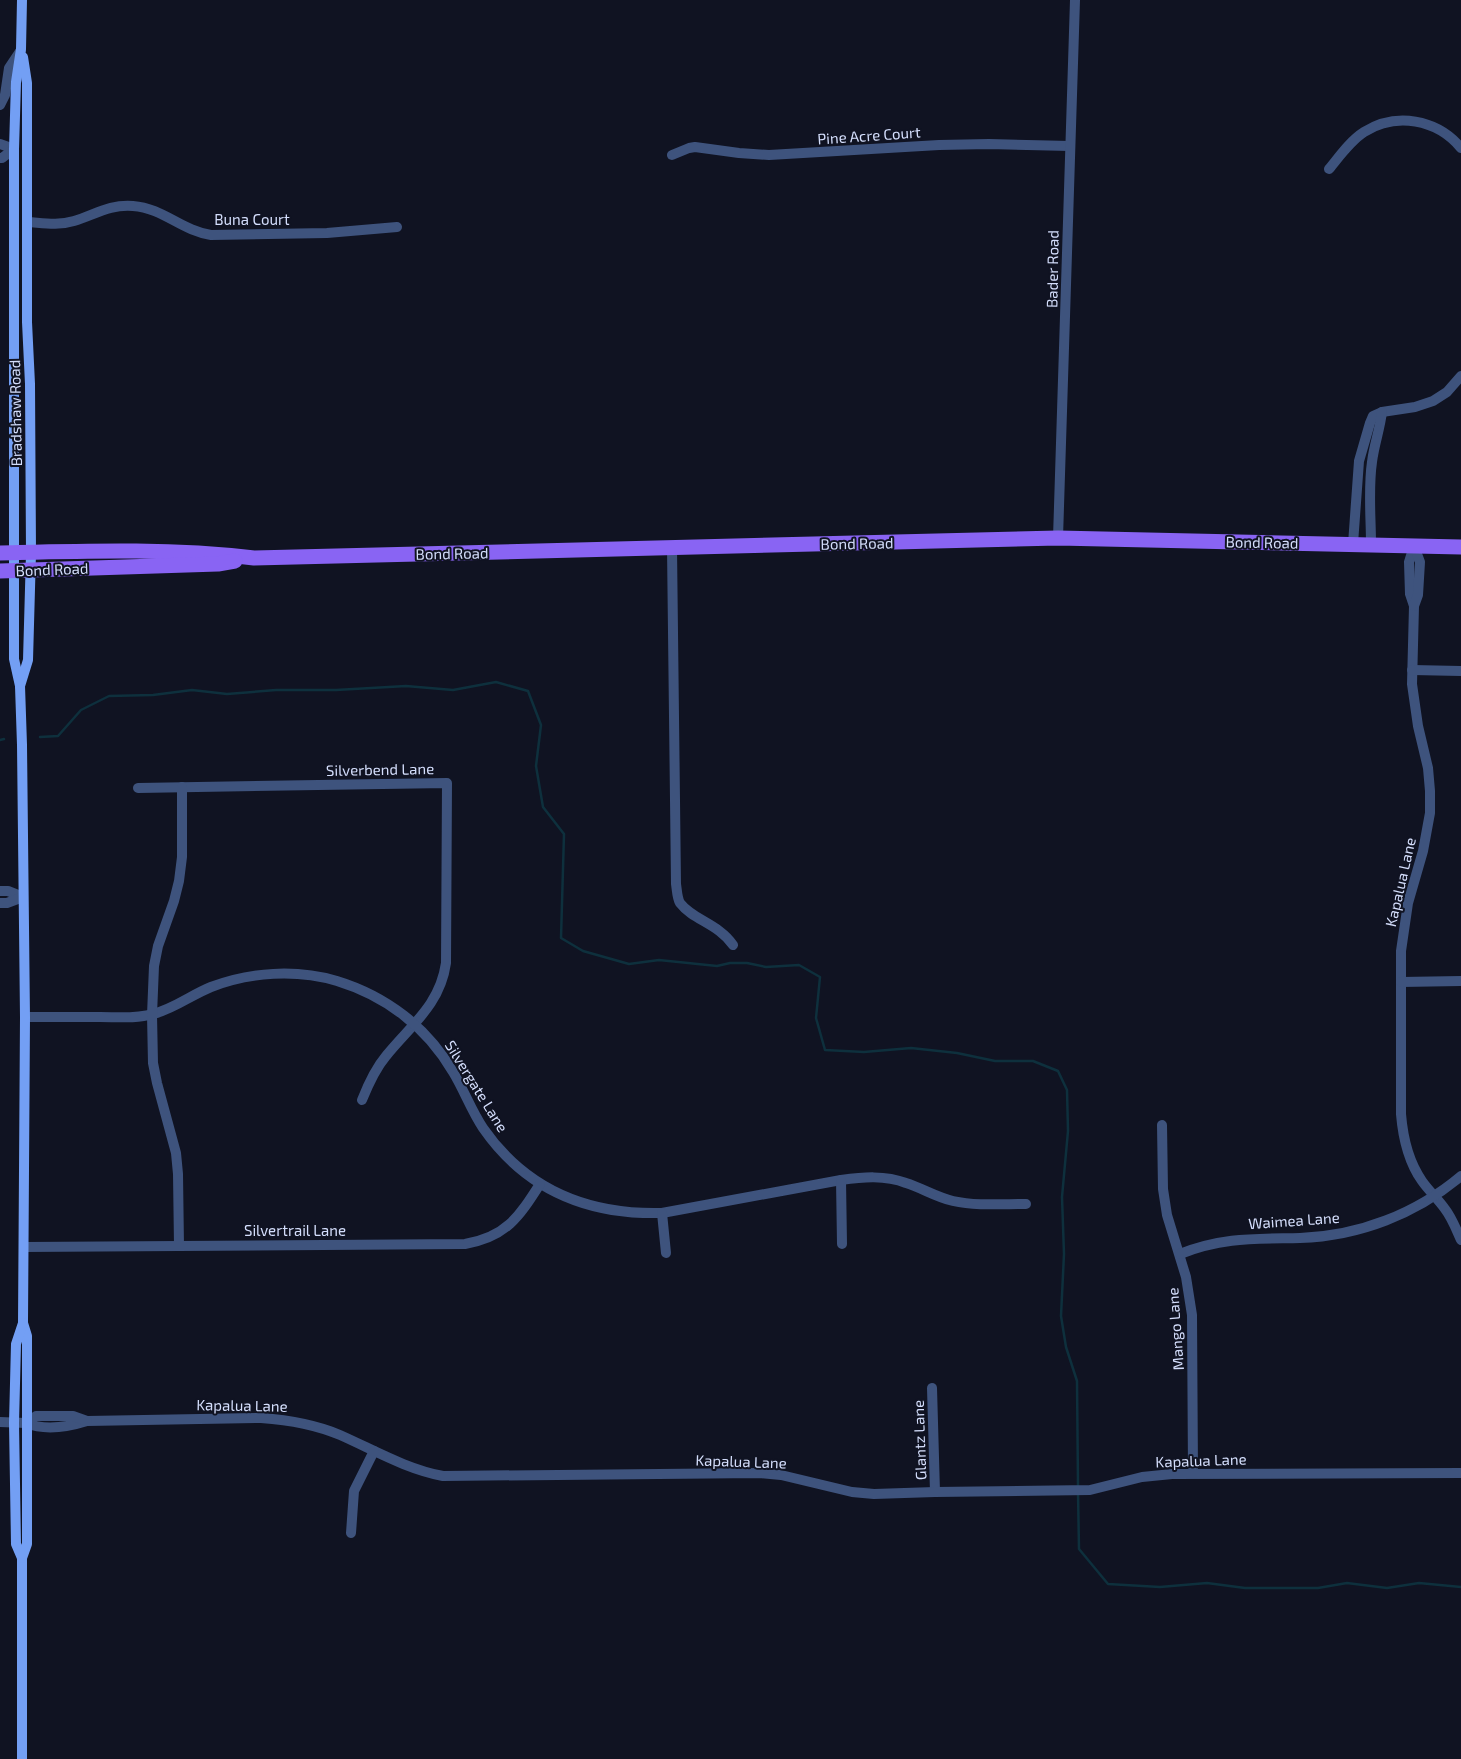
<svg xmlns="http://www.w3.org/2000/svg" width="1461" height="1759" viewBox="0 0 1461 1759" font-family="'Exo 2',sans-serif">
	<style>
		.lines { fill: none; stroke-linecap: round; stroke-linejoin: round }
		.stream { stroke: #0e303d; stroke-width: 2.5 }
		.minor { stroke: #3e537d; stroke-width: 10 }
		.tertiary { stroke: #3e537d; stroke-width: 10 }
		.secondary { stroke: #739ff4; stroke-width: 10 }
		.primary { stroke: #8964f3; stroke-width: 15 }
		.labels { text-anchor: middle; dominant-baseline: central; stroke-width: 4; stroke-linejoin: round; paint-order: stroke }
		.street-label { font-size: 15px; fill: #d4defc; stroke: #101322 }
	</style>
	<rect width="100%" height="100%" fill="#101322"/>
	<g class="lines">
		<!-- stream -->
		<g class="stream">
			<path d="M40 737 58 736 81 710 109 696 153 695 192 690 227 694 276 690H336L406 686 453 690 496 682 528 691 541 725 536 766 543 807 564 834 561 938 583 951 629 964 659 960 717 966 730 963H747L766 967 799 965 820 977 816 1018 825 1050 864 1052 911 1048 957 1053 995 1061H1033L1058 1071 1067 1090 1068 1131 1062 1197 1064 1254 1061 1316 1066 1347 1077 1381 1078 1486"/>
			<path d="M0 740 4 739"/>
			<path d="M1078 1492 1079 1549 1108 1584 1160 1587 1207 1583 1245 1588H1318L1347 1583 1387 1588 1419 1583 1461 1587"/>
		</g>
		<!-- minor -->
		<g class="minor">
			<path d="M0 105 5 95 9 68 21 50"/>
			<path d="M0 144 14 149"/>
			<path d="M672 155 689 148 695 147 739 153 769 155 939 145 989 144 1070 146"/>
			<path d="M0 158H2L14 149"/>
			<path d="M1329 169C1339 157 1350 141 1364 132 1396 112 1437 119 1461 148"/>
			<path d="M28 222C43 223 58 226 74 221 94 215 110 204 133 206 163 208 182 231 211 235L327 233 397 227"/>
			<path d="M1058 538 1075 0"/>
			<path d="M1353 544 1359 461 1370 423 1373 416 1382 412 1415 407 1433 401 1447 392 1461 376"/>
			<path d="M1371 545C1371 517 1368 489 1372 462 1374 445 1380 429 1382 412"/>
			<path d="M1414 546 1409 562 1410 594 1414 606 1412 684 1418 726 1428 768 1430 791V813L1423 851 1408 903 1401 951V1114C1403 1139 1408 1161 1422 1181 1429 1191 1438 1199 1445 1209 1452 1218 1456 1229 1461 1240"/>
			<path d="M672 548 676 884C677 890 677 898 680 903 693 920 719 924 733 945"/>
			<path d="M1414 606 1418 595 1420 562 1414 546"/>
			<path d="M1412 670 1461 671"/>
			<path d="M138 788 447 783 446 963C440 1005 411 1025 386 1056 375 1069 368 1085 362 1100"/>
			<path d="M0 891H8L23 897"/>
			<path d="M0 903H7L23 897"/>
			<path d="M1401 982 1461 981"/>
			<path d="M25 1017C50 1017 75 1017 100 1017 117 1017 136 1019 153 1014 174 1009 191 995 211 987 250 972 296 969 337 981 386 996 427 1027 453 1072 464 1090 471 1110 483 1128 526 1190 589 1215 662 1213L841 1180C863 1177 885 1175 906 1183 922 1188 936 1197 953 1201 976 1206 1001 1204 1026 1204"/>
			<path d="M1162 1125 1163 1189 1167 1215 1186 1277 1192 1315 1193 1473"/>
			<path d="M841 1180 842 1244"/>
			<path d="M662 1213 666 1253"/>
			<path d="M179 1246 178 1174 176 1153 157 1083 153 1063 152 1015 154 966 158 946 174 901 179 881 182 857V787"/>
			<path d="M24 1247 465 1244C506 1237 519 1217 540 1184"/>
			<path d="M1180 1254C1223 1237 1255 1239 1300 1238 1359 1236 1416 1214 1461 1176"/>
			<path d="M932 1388 935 1492"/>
			<path d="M26 1423C45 1431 68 1427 87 1421L261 1418C289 1420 314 1424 340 1435 374 1450 406 1469 443 1476L759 1473 781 1475 852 1492 874 1494 935 1492 1090 1490 1142 1477 1172 1474 1461 1473"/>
			<path d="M26 1423 36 1416H73L87 1421"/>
			<path d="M351 1533 354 1491 374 1451"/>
		</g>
		<!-- tertiary -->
		<path class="tertiary" d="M0 1422 26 1423"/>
		<!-- secondary -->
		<g class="secondary">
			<path d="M22 0 21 49 16 82 14 149V659L20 686 22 745 25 1017 23 1323 27 1336V1544L22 1558V1759"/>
			<path d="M20 686 28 660 31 553 30 384 27 322V83L23 57"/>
			<path d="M22 1558 16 1544 14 1423 16 1344 23 1323"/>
		</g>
		<!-- primary -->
		<g class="primary">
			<path d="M0 553C85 551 169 548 254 558L1058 538 1461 547"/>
			<path d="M0 571 218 564 235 561"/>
		</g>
	</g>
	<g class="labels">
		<!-- street labels -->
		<g class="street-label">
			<text transform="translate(869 135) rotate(-4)">Pine Acre Court</text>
			<text x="252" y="219">Buna Court</text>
			<text transform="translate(1052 269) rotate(-89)">Bader Road</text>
			<text transform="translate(15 413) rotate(-91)">Bradshaw Road</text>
			<text transform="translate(1262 542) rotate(1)">Bond Road</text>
			<text transform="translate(857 543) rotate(-1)">Bond Road</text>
			<text transform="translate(452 553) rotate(-1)">Bond Road</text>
			<text transform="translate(52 569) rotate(-2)">Bond Road</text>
			<text transform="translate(380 769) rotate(-1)">Silverbend Lane</text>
			<text transform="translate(1400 882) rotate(-77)">Kapalua Lane</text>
			<text transform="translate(477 1086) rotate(58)">Silvergate Lane</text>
			<text transform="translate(1294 1220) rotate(-4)">Waimea Lane</text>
			<text x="295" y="1230">Silvertrail Lane</text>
			<text transform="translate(1175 1329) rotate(-94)">Mango Lane</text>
			<text transform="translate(242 1405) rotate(1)">Kapalua Lane</text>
			<text transform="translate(919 1440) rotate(-92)">Glantz Lane</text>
			<text transform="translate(1201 1460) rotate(-2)">Kapalua Lane</text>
			<text transform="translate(741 1461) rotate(2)">Kapalua Lane</text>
		</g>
	</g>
</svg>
